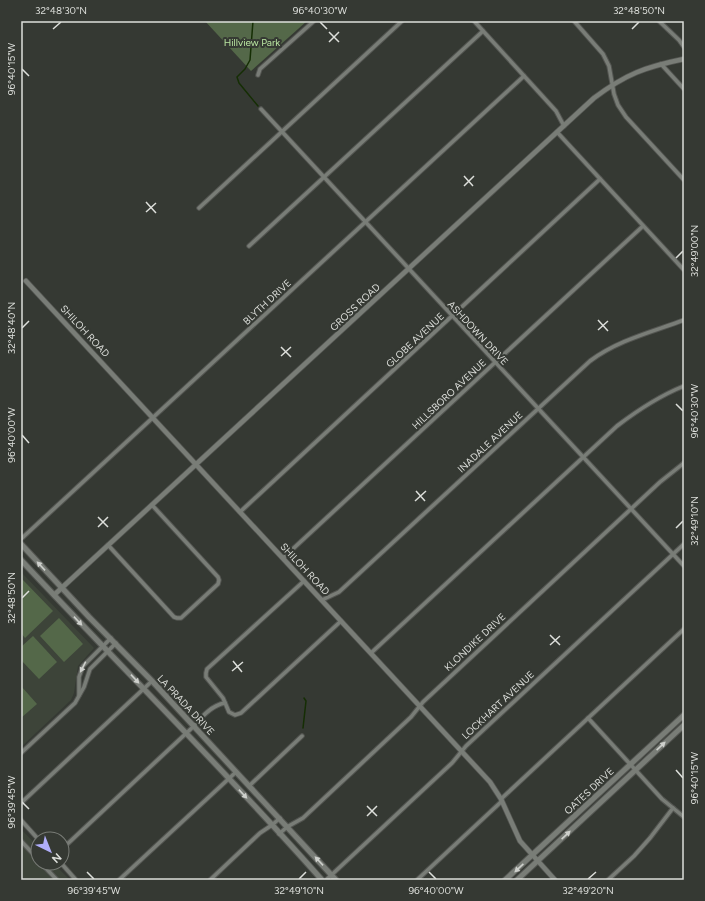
<svg xmlns="http://www.w3.org/2000/svg" width="705" height="901" viewBox="0 0 705 901" font-family="Figtree,sans-serif">
	<style>
		.built { fill: #3d4439 }
		.green { fill: #546849 }
		.lines { fill: none; stroke-linecap: round; stroke-linejoin: round }
		.stream { stroke: #152e04; stroke-width: 1.5 }
		.minor-casing { stroke: #535551; stroke-width: 5.5 }
		.tertiary-casing { stroke: #535551; stroke-width: 6 }
		.secondary-casing { stroke: #535551; stroke-width: 7 }
		.minor { stroke: #797d77; stroke-width: 3.5 }
		.tertiary { stroke: #797d77; stroke-width: 4.5 }
		.secondary { stroke: #797d77; stroke-width: 5 }
		.oneway { fill: #ced0cc }
		.ticks { fill: none; stroke: #dddfdb; stroke-width: 1.5 }
		.labels { text-anchor: middle; dominant-baseline: central; stroke-width: 4; stroke-linejoin: round; paint-order: stroke }
		.park-label { font-size: 10px; fill: #b9e5a1; stroke: #353933 }
		.street-label { font-size: 10px; fill: #dddfdb; stroke: #353933 }
		.neatline { fill: none; stroke: #dddfdb; stroke-width: 1.5 }
		.ticks-label { font-size: 10px; text-anchor: middle; fill: #dddfdb }
	</style>
	<rect width="100%" height="100%" fill="#353933"/>
	<!-- built -->
	<g class="built">
		<path d="M21 572 94 648 78 666 74 693 71 700 21 747Z"/>
		<path d="M21 829 38 847V863H53L70 880H21Z"/>
	</g>
	<!-- green -->
	<g class="green">
		<path d="M205 21H307L251 71Z"/>
		<path d="M21 578 53 611 25 638 21 633Z"/>
		<path d="M59 618 83 644 64 662 40 636Z"/>
		<path d="M33 636 57 662 39 679 21 660V647Z"/>
		<path d="M21 686 37 704 21 718Z"/>
	</g>
	<g class="lines">
		<!-- stream -->
		<g class="stream">
			<path d="M253 21 250 60 245 69 237 77 239 83 258 106"/>
			<path d="M303 728 306 701 304 698"/>
		</g>
		<defs>
			<g id="minor">
				<path d="M474 21 556 111 564 126"/>
				<path d="M574 21 603 54 609 66 614 94 618 105 626 117 684 180"/>
				<path d="M659 21 679 40 684 47"/>
				<path d="M661 64 684 89"/>
				<path d="M258 75 260 69 314 21"/>
				<path d="M261 109 684 566"/>
				<path d="M557 132 684 270"/>
				<path d="M199 208 402 21"/>
				<path d="M249 246 483 31"/>
				<path d="M240 512 600 179"/>
				<path d="M21 539 524 76"/>
				<path d="M108 545 174 617 177 618H181L218 584 219 580 218 577 152 505"/>
				<path d="M283 558 643 226"/>
				<path d="M304 581 207 669 206 673V677L223 698 229 712 235 715 241 713 341 621"/>
				<path d="M322 600 339 592 590 361C618 340 652 332 684 320"/>
				<path d="M371 653 617 426C638 410 659 396 684 386"/>
				<path d="M79 695V677L83 666 111 638"/>
				<path d="M588 718 662 799 684 817"/>
				<path d="M21 753 75 703 84 687 90 669 116 643"/>
				<path d="M249 786 302 736"/>
				<path d="M501 799 684 629"/>
				<path d="M21 803 152 681"/>
				<path d="M21 820 38 839"/>
				<path d="M279 834 287 827 303 818 411 717 423 702 660 482 684 463"/>
				<path d="M21 841 38 859"/>
				<path d="M62 849 194 726C202 716 212 705 225 703"/>
				<path d="M41 863 57 880"/>
				<path d="M61 863 76 880"/>
				<path d="M119 880 236 772"/>
				<path d="M210 880 260 833 272 825 280 818"/>
				<path d="M326 880 452 763 466 746 684 544"/>
				<path d="M417 880 502 801"/>
				<path d="M608 880 634 856 650 838 673 808"/>
			</g>
			<g id="tertiary">
				<path d="M26 281 490 782 501 799 520 841 555 880"/>
				<path d="M54 595 594 98C626 74 645 67 684 59"/>
			</g>
			<g id="secondary">
				<path d="M21 544 89 617 152 681 336 880"/>
				<path d="M21 560C121 667 225 770 322 880"/>
				<path d="M505 880 684 715"/>
				<path d="M517 880 684 725"/>
			</g>
		</defs>
		<!-- minor casing -->
		<use href="#minor" class="minor-casing"/>
		<!-- tertiary casing -->
		<use href="#tertiary" class="tertiary-casing"/>
		<!-- secondary casing -->
		<use href="#secondary" class="secondary-casing"/>
		<!-- minor -->
		<use href="#minor" class="minor"/>
		<!-- tertiary -->
		<use href="#tertiary" class="tertiary"/>
		<!-- secondary -->
		<use href="#secondary" class="secondary"/>
	</g>
	<!-- one-way arrows -->
	<defs><path id="oneway-solid" d="M-6-.8H1V-3.2L6.5 0L1 3.2V.8H-6Z"/></defs>
	<g class="oneway">
		<use href="#oneway-solid" transform="translate(41 566) rotate(-133)"/>
		<use href="#oneway-solid" transform="translate(78 621) rotate(47)"/>
		<use href="#oneway-solid" transform="translate(83 667) rotate(117)"/>
		<use href="#oneway-solid" transform="translate(135 679) rotate(47)"/>
		<use href="#oneway-solid" transform="translate(661 746) rotate(-43)"/>
		<use href="#oneway-solid" transform="translate(243 794) rotate(47)"/>
		<use href="#oneway-solid" transform="translate(566 835) rotate(-43)"/>
		<use href="#oneway-solid" transform="translate(319 861) rotate(-133)"/>
		<use href="#oneway-solid" transform="translate(519 868) rotate(137)"/>
	</g>
	<!-- ticks -->
	<path class="ticks" d="M320 22 327 29M53 29 61 22M632 29 639 22M329 32 339 42M329 42 339 32M22 69 29 76M464 176 473 186M464 186 474 176M146 202 156 213M146 212 156 203M676 258 683 251M598 320 608 331M22 328 29 321M598 330 608 321M281 347 291 357M281 356 291 347M676 404 683 411M22 435 29 443M416 491 425 501M415 501 426 491M98 517 108 527M98 527 108 517M676 528 683 521M22 598 29 591M550 635 560 645M550 645 560 636M233 661 242 672M232 671 243 662M676 770 683 778M22 802 29 809M367 806 377 816M367 816 377 806M87 872 94 879M429 872 436 879M299 879 306 872M588 879 596 872"/>
	<g class="labels">
		<!-- park labels -->
		<g class="park-label">
			<text x="252" y="42">Hillview Park</text>
		</g>
		<!-- street labels -->
		<g class="street-label">
			<text transform="translate(267 302) rotate(-43)">BLYTH DRIVE</text>
			<text transform="translate(355 307) rotate(-43)">GROSS ROAD</text>
			<text transform="translate(85 331) rotate(47)">SHILOH ROAD</text>
			<text transform="translate(478 333) rotate(47)">ASHDOWN DRIVE</text>
			<text transform="translate(415 340) rotate(-43)">GLOBE AVENUE</text>
			<text transform="translate(449 394) rotate(-43)">HILLSBORO AVENUE</text>
			<text transform="translate(490 442) rotate(-43)">INADALE AVENUE</text>
			<text transform="translate(305 569) rotate(47)">SHILOH ROAD</text>
			<text transform="translate(475 642) rotate(-43)">KLONDIKE DRIVE</text>
			<text transform="translate(186 705) rotate(47)">LA PRADA DRIVE</text>
			<text transform="translate(498 705) rotate(-43)">LOCKHART AVENUE</text>
			<text transform="translate(589 791) rotate(-43)">OATES DRIVE</text>
		</g>
	</g>
	<!-- border -->
	<rect width="705" height="901" fill="none" stroke="#353933" stroke-width="44"/>
	<!-- north arrow -->
	<g transform="translate(50 851) rotate(137)"><circle r="19" fill="#353933" stroke="#787b76"/>
	<path d="M0-3L7 15L0 10L-7 15Z" fill="#b0aefa"/>
	<text y="-6" font-size="11" font-weight="bold" text-anchor="middle" fill="#dddfdb">N</text>
	</g>
	<rect x="22" y="22" width="661" height="857" class="neatline"/>
	<g class="ticks-label">
		<text x="61" y="14">32°48'30"N</text>
		<text x="320" y="14">96°40'30"W</text>
		<text x="639" y="14">32°48'50"N</text>
		<text transform="translate(11 69) rotate(-90)" y="4">96°40'15"W</text>
		<text transform="translate(694 251) rotate(-90)" y="4">32°49'00"N</text>
		<text transform="translate(11 328) rotate(-90)" y="4">32°48'40"N</text>
		<text transform="translate(694 411) rotate(-90)" y="4">96°40'30"W</text>
		<text transform="translate(11 435) rotate(-90)" y="4">96°40'00"W</text>
		<text transform="translate(694 521) rotate(-90)" y="4">32°49'10"N</text>
		<text transform="translate(11 598) rotate(-90)" y="4">32°48'50"N</text>
		<text transform="translate(694 778) rotate(-90)" y="4">96°40'15"W</text>
		<text transform="translate(11 802) rotate(-90)" y="4">96°39'45"W</text>
		<text x="94" y="894">96°39'45"W</text>
		<text x="299" y="894">32°49'10"N</text>
		<text x="436" y="894">96°40'00"W</text>
		<text x="588" y="894">32°49'20"N</text>
	</g>
</svg>
